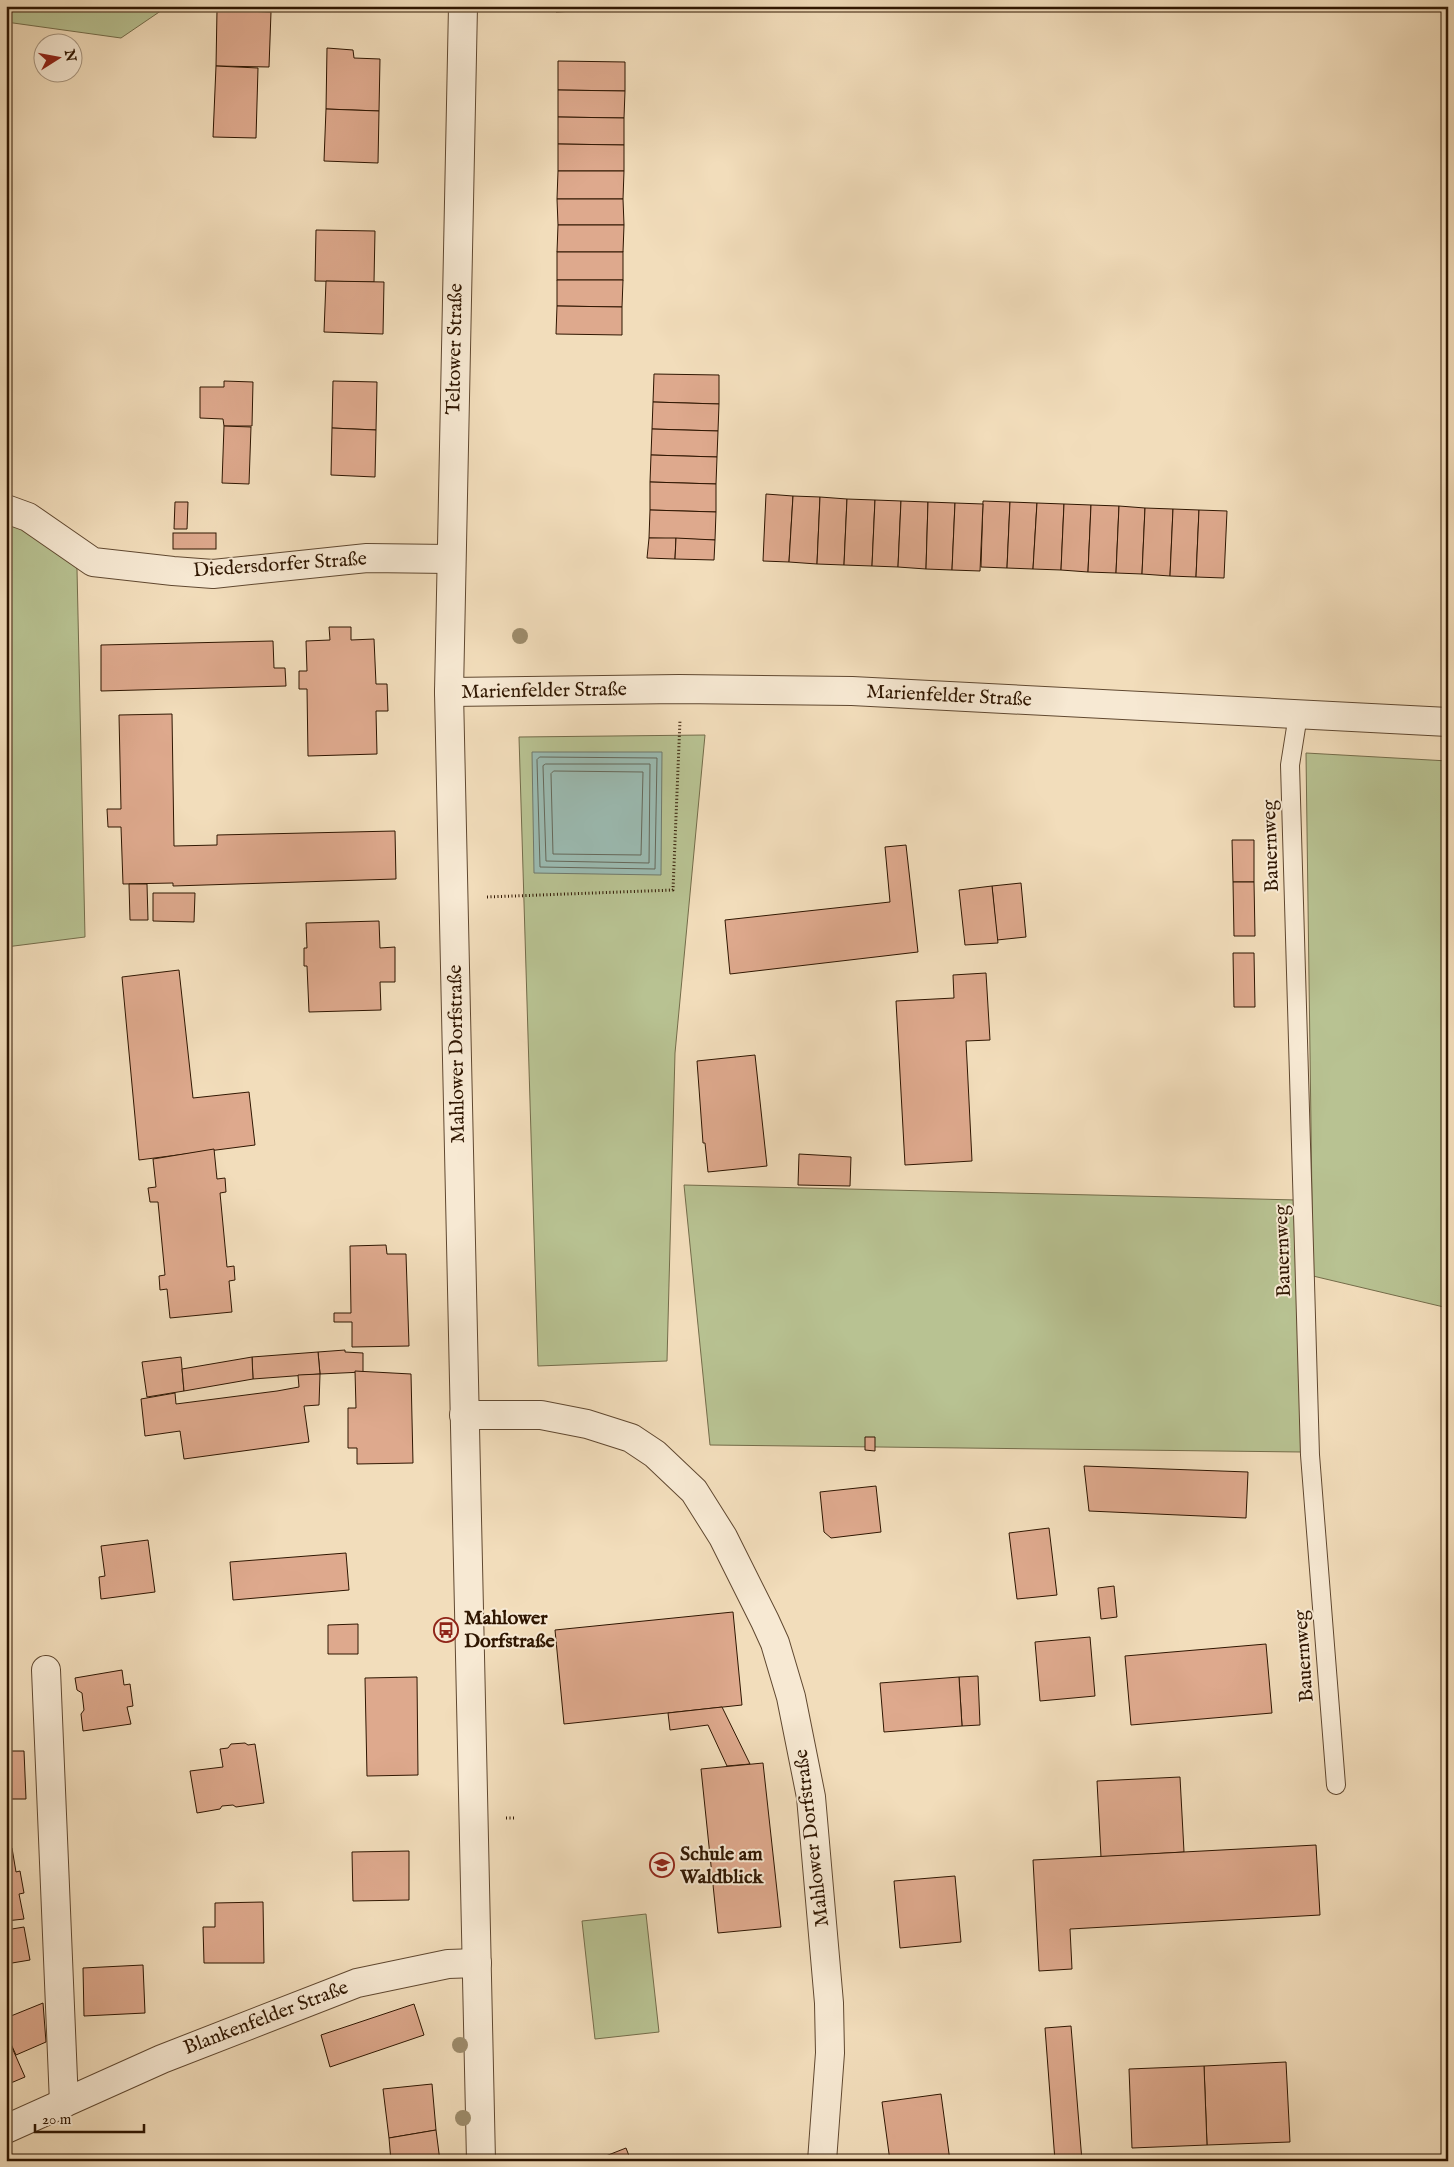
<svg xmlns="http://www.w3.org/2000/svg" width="1454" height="2167" viewBox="0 0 1454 2167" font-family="'IM FELL English',serif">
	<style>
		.green { fill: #b8c292; stroke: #746c4a }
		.water { fill: #9bbbb2; stroke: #70796b }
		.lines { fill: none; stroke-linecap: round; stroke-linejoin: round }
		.shore { stroke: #65685a; stroke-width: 1 }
		.building { fill: #dea98d; stroke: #2f1601 }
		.service-casing { stroke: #604830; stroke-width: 20 }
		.minor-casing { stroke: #604830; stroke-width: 30 }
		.path { stroke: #2f1601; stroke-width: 3; stroke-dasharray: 1 2.5; stroke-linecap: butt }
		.service { stroke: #f7e9d3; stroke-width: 18 }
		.minor { stroke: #f7e9d3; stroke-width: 28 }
		.tree { fill: #9d8c6c }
		.labels { text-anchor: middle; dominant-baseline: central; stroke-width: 4; stroke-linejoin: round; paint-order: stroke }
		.street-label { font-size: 20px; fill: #2f1601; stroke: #f7e9d3 }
		.poi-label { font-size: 20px; font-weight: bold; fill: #2f1601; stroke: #f7e9d3; text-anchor: start }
	</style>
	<rect width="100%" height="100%" fill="#f2ddbb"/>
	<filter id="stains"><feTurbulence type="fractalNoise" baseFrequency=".004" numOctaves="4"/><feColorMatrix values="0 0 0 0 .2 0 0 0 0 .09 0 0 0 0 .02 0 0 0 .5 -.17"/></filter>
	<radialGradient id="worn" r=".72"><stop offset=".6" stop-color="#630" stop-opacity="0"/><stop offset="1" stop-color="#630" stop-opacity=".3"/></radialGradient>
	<!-- green -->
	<g class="green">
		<path d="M6 6H168L121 38 6 22Z"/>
		<path d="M6 520 70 556 77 569 85 937 6 947Z"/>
		<path d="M705 735 675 1053 667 1361 538 1366 519 737Z"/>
		<path d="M1306 753 1448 761V1308L1313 1276Z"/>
		<path d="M684 1185 1297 1200 1301 1452 710 1445Z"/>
		<path d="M646 1914 659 2032 595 2039 582 1921Z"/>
	</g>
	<!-- water -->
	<path class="water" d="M532 752H662L661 875 534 873Z"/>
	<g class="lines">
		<!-- shore -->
		<g class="shore">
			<path d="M540 757 657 758 655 869 540 867 537 760Z"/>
			<path d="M546 764H650L649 863 546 861 543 766Z"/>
			<path d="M554 771 643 772 641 855 553 854 551 774Z"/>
		</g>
	</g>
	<!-- building -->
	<g class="building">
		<path d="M556 6H575V11L556 12Z"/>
		<path d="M217 10 271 12 269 67 216 66Z"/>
		<path d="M327 48 353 50 354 58 380 59 379 111 326 109Z"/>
		<path d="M558 61 625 62V91L558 90Z"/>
		<path d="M216 66 258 68 256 138 213 137Z"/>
		<path d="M558 90 625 91 624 118 558 117Z"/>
		<path d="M326 109 379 111 378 163 324 161Z"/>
		<path d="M558 117 624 118V145L558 144Z"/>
		<path d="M558 144 624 145V171H558Z"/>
		<path d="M558 171H624L623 199H557Z"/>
		<path d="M557 199H623L624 225H558Z"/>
		<path d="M558 225H624L623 252H557Z"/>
		<path d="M316 230 375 231 374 282 315 281Z"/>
		<rect x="557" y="252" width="66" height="28"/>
		<path d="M557 280H623L622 307 557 306Z"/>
		<path d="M326 281 384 282 383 334 324 332Z"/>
		<path d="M557 306 622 307V335L556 334Z"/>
		<path d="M654 374 719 375V404L653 402Z"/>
		<path d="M224 381 253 382 252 426H224L223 419 200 418V387H224Z"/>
		<path d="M333 381 377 382 376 430 332 428Z"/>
		<path d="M653 402 719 404 718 431 652 429Z"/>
		<path d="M224 426 251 427 249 484 222 483Z"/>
		<path d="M332 428 376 430 375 477 331 475Z"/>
		<path d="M652 429 718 431 717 457 651 455Z"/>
		<path d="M651 455 717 457 716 484 650 482Z"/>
		<path d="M650 482 716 484V512L650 510Z"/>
		<path d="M766 494 793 496 789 562 763 561Z"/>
		<path d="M793 496 820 497 817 564 789 562Z"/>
		<path d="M820 497 847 499 844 565 817 564Z"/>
		<path d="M847 499 875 500 872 566 844 565Z"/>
		<path d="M875 500 901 501 898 567 872 566Z"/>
		<path d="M901 501 928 502 926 569 898 567Z"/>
		<path d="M983 501 1010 502 1007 568 981 567Z"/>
		<path d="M175 502H188L187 529H174Z"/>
		<path d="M928 502 955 503 952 570 926 569Z"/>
		<path d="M1010 502 1037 503 1033 569 1007 568Z"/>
		<path d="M955 503 983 504 980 571 952 570Z"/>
		<path d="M1037 503 1064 504 1061 570 1033 569Z"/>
		<path d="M1064 504 1091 505 1088 572 1061 570Z"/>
		<path d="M1091 505 1119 506 1116 573 1088 572Z"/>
		<path d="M1119 506 1145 508 1142 574 1116 573Z"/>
		<path d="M1145 508 1173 509 1170 576 1142 574Z"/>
		<path d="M1173 509 1199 510 1196 577 1170 576Z"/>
		<path d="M650 510 716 512 715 540 649 538Z"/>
		<path d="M1199 510 1227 511 1224 578 1196 577Z"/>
		<rect x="173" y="533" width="43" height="16"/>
		<path d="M649 538H676L675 559 647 558Z"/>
		<path d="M676 538 715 540 714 560 675 559Z"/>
		<path d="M329 627H351V640L374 639 376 684H387L388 711H376L377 754 308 756 307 689H299V671H307L306 641 330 640Z"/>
		<path d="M273 641 274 668H285L286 686 101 691V645Z"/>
		<path d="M172 714 174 846 217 845V835L395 831 396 879 173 886V883L123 884 121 827H108L107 809H121L119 715Z"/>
		<path d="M1232 840H1254V882H1233Z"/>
		<path d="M906 845 918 952 730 974 725 920 890 902 885 847Z"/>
		<path d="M1233 882H1254L1255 936H1234Z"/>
		<path d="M1021 883 1026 937 997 940 992 886Z"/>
		<path d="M129 884H147L148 920H130Z"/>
		<path d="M992 886 998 943 965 945 959 890Z"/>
		<path d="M153 893H195L194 922 153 921Z"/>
		<path d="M379 921 380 948 395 947V982H380L381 1010 309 1012 307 966H304V948H307L306 923Z"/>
		<path d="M1233 953H1254L1255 1007H1234Z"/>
		<path d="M179 970 193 1098 249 1092 255 1145 139 1160 122 977Z"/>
		<path d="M986 973 990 1040 966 1041 972 1161 905 1165 896 1001 954 998 953 975Z"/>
		<path d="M755 1055 767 1166 708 1172 705 1143H703L697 1061Z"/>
		<path d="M214 1149 217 1179 225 1178 226 1192 220 1193 227 1267 234 1266 235 1280 229 1281 232 1312 170 1318 167 1289 160 1290 159 1276 165 1275 158 1202H150L148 1188 156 1187 153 1159Z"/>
		<path d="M799 1154 851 1157 850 1186 798 1185Z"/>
		<path d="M386 1245 387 1254H406L409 1346 352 1347V1322H334V1313H351L350 1246Z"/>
		<path d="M345 1350V1352L363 1353V1372L320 1374 318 1352Z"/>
		<path d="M318 1352 320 1374 253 1379 252 1357Z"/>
		<path d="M181 1357 184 1391 147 1397 142 1362Z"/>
		<path d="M252 1357 253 1379 184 1391 182 1369Z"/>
		<path d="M355 1371 411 1374 413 1463 357 1464V1448H348V1408H356Z"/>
		<path d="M320 1374 319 1405 304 1406 309 1442 184 1459 180 1431 145 1436 141 1399 175 1393 176 1404 277 1391 299 1387 298 1375Z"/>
		<path d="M865 1437H875V1451L865 1450Z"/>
		<path d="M1084 1466 1248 1472 1246 1518 1089 1511Z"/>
		<path d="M876 1486 881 1532 831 1538 824 1532 820 1492Z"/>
		<path d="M1049 1528 1057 1595 1017 1599 1009 1533Z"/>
		<path d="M148 1540 155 1592 101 1599 99 1577 105 1576 101 1546Z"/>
		<path d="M346 1553 349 1590 233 1600 230 1562Z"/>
		<path d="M1114 1586 1117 1617 1101 1619 1098 1588Z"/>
		<path d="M733 1612 742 1705 564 1724 555 1630Z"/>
		<path d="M358 1624V1654H328V1625Z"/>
		<path d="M1090 1637 1095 1696 1040 1701 1035 1642Z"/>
		<path d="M1266 1644 1272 1713 1131 1725 1125 1656Z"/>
		<path d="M122 1670 124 1685 130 1684 133 1706 127 1707 131 1724 83 1731 81 1714 84 1710 82 1693 77 1690 75 1678Z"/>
		<path d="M978 1676 980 1725 962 1726 959 1677Z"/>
		<path d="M417 1677 418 1775 367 1776 365 1678Z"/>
		<path d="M959 1677 962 1726 884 1732 880 1683Z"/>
		<path d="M722 1707 750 1764 727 1766 708 1725 670 1730 668 1713Z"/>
		<path d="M245 1743 248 1745 255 1744 264 1803 236 1807 233 1805 222 1806 220 1809 197 1813 190 1771 223 1767 220 1749 228 1748 231 1744Z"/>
		<path d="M6 1751H24L26 1799H6Z"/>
		<path d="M763 1763 781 1927 718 1933 701 1769Z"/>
		<path d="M1180 1777 1184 1852 1101 1857 1097 1781Z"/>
		<path d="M1316 1845 1320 1915 1070 1929 1072 1969 1039 1971 1033 1860Z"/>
		<path d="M12 1848 16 1872 20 1871 24 1893 19 1894 24 1919 6 1921V1849Z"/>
		<path d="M409 1851V1900L353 1901 352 1852Z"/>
		<path d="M955 1876 961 1942 900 1948 894 1881Z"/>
		<path d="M263 1902 264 1963H204L203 1927H215V1903Z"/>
		<path d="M24 1927 30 1960 6 1964V1930Z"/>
		<path d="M143 1965 145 2013 84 2016 83 1968Z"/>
		<path d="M43 2003 46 2042 16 2055 6 2033V2018Z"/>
		<path d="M414 2004 424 2035 330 2067 321 2035Z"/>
		<path d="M1071 2026 1082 2161H1055L1045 2028Z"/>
		<path d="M6 2034 25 2077 6 2085Z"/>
		<path d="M1286 2062 1290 2142 1207 2145 1204 2066Z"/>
		<path d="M1204 2066 1207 2145 1132 2148 1129 2069Z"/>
		<path d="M432 2084 436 2130 389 2138 383 2089Z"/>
		<path d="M941 2094 950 2161H890L882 2102Z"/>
		<path d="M436 2130 440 2161H391L389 2138Z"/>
		<path d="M626 2148 631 2161H593Z"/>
	</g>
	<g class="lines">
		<defs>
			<path id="service" d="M1298 715 1290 765 1310 1455 1336 1785"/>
			<g id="minor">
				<path d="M463 6 449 692 481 2161"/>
				<path d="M6 509 28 517 93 562 173 571 213 574 367 558 450 559"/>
				<path d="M449 692 679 689 852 691 1448 722"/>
				<path d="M464 1415H541L587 1424 631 1438 655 1454 694 1491 723 1537 765 1621 775 1643 791 1697 811 1797 829 2003 830 2053 822 2161"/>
				<path d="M46 1670 64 2103"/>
				<path d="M6 2129 162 2059 357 1983 448 1964 477 1963"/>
			</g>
		</defs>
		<!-- service casing -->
		<use href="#service" class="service-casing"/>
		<!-- minor casing -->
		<use href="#minor" class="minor-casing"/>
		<!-- path -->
		<g class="path">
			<path d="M487 897 673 890 680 720"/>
			<path d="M506 1818H516"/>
		</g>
		<!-- service -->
		<use href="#service" class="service"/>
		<!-- minor -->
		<use href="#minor" class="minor"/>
	</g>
	<!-- trees -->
	<g class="tree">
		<circle cx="520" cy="636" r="8"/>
		<circle cx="460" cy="2045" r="8"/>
		<circle cx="463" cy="2118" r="8"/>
	</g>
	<!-- icons -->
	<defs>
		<symbol id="bus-ring" viewBox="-11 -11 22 22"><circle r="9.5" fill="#f7e9d3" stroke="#8f2418" stroke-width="1.5"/><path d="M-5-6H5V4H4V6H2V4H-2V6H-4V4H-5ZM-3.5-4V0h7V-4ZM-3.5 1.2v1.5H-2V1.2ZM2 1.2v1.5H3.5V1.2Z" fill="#8f2418"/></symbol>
		<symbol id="school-ring" viewBox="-11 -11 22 22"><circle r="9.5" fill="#f7e9d3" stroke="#8f2418" stroke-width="1.5"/><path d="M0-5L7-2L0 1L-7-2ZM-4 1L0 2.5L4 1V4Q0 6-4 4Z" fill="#8f2418"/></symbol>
	</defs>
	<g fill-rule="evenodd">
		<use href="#bus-ring" x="432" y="1616" width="28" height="28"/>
		<use href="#school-ring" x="648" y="1851" width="28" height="28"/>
	</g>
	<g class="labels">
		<!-- street labels -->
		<g class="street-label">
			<text transform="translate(455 349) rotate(-89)">Teltower Straße</text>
			<text transform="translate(280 565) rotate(-4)">Diedersdorfer Straße</text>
			<text transform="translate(544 691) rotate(-1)">Marienfelder Straße</text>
			<text transform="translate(949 696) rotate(3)">Marienfelder Straße</text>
			<text transform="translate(1271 846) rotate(-92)">Bauernweg</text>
			<text transform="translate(457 1054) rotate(-91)">Mahlower Dorfstraße</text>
			<text transform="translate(1283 1251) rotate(-92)">Bauernweg</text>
			<text transform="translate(1304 1656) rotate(-94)">Bauernweg</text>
			<text transform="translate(812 1838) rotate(-97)">Mahlower Dorfstraße</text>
			<text transform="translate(266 2018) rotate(-21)">Blankenfelder Straße</text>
		</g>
		<!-- poi labels -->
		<g class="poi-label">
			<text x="464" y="1618">Mahlower<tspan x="464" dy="23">Dorfstraße</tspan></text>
			<text x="680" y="1854">Schule am<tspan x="680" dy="23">Waldblick</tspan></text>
		</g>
	</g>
	<!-- margin -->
	<rect width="1454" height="2167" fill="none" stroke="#f2ddbb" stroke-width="25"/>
	<rect x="8" y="8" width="1439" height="2152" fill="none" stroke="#2f1601" stroke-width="2.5"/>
	<rect x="12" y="12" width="1429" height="2142" fill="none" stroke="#2f1601"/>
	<!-- north arrow -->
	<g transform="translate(58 58) rotate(79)"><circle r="24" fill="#f7e9d3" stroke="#a7957f"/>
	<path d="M0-4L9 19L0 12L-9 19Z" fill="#8f2418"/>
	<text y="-8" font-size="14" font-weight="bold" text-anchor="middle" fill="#2f1601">N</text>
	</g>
	<!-- scale -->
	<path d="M35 2124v8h109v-8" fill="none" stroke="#2f1601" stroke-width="2.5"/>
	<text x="42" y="2124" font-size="15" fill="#2f1601" stroke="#f7e9d3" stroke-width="4" paint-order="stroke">20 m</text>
	<rect width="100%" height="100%" filter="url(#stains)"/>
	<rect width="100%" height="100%" fill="url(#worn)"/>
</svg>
